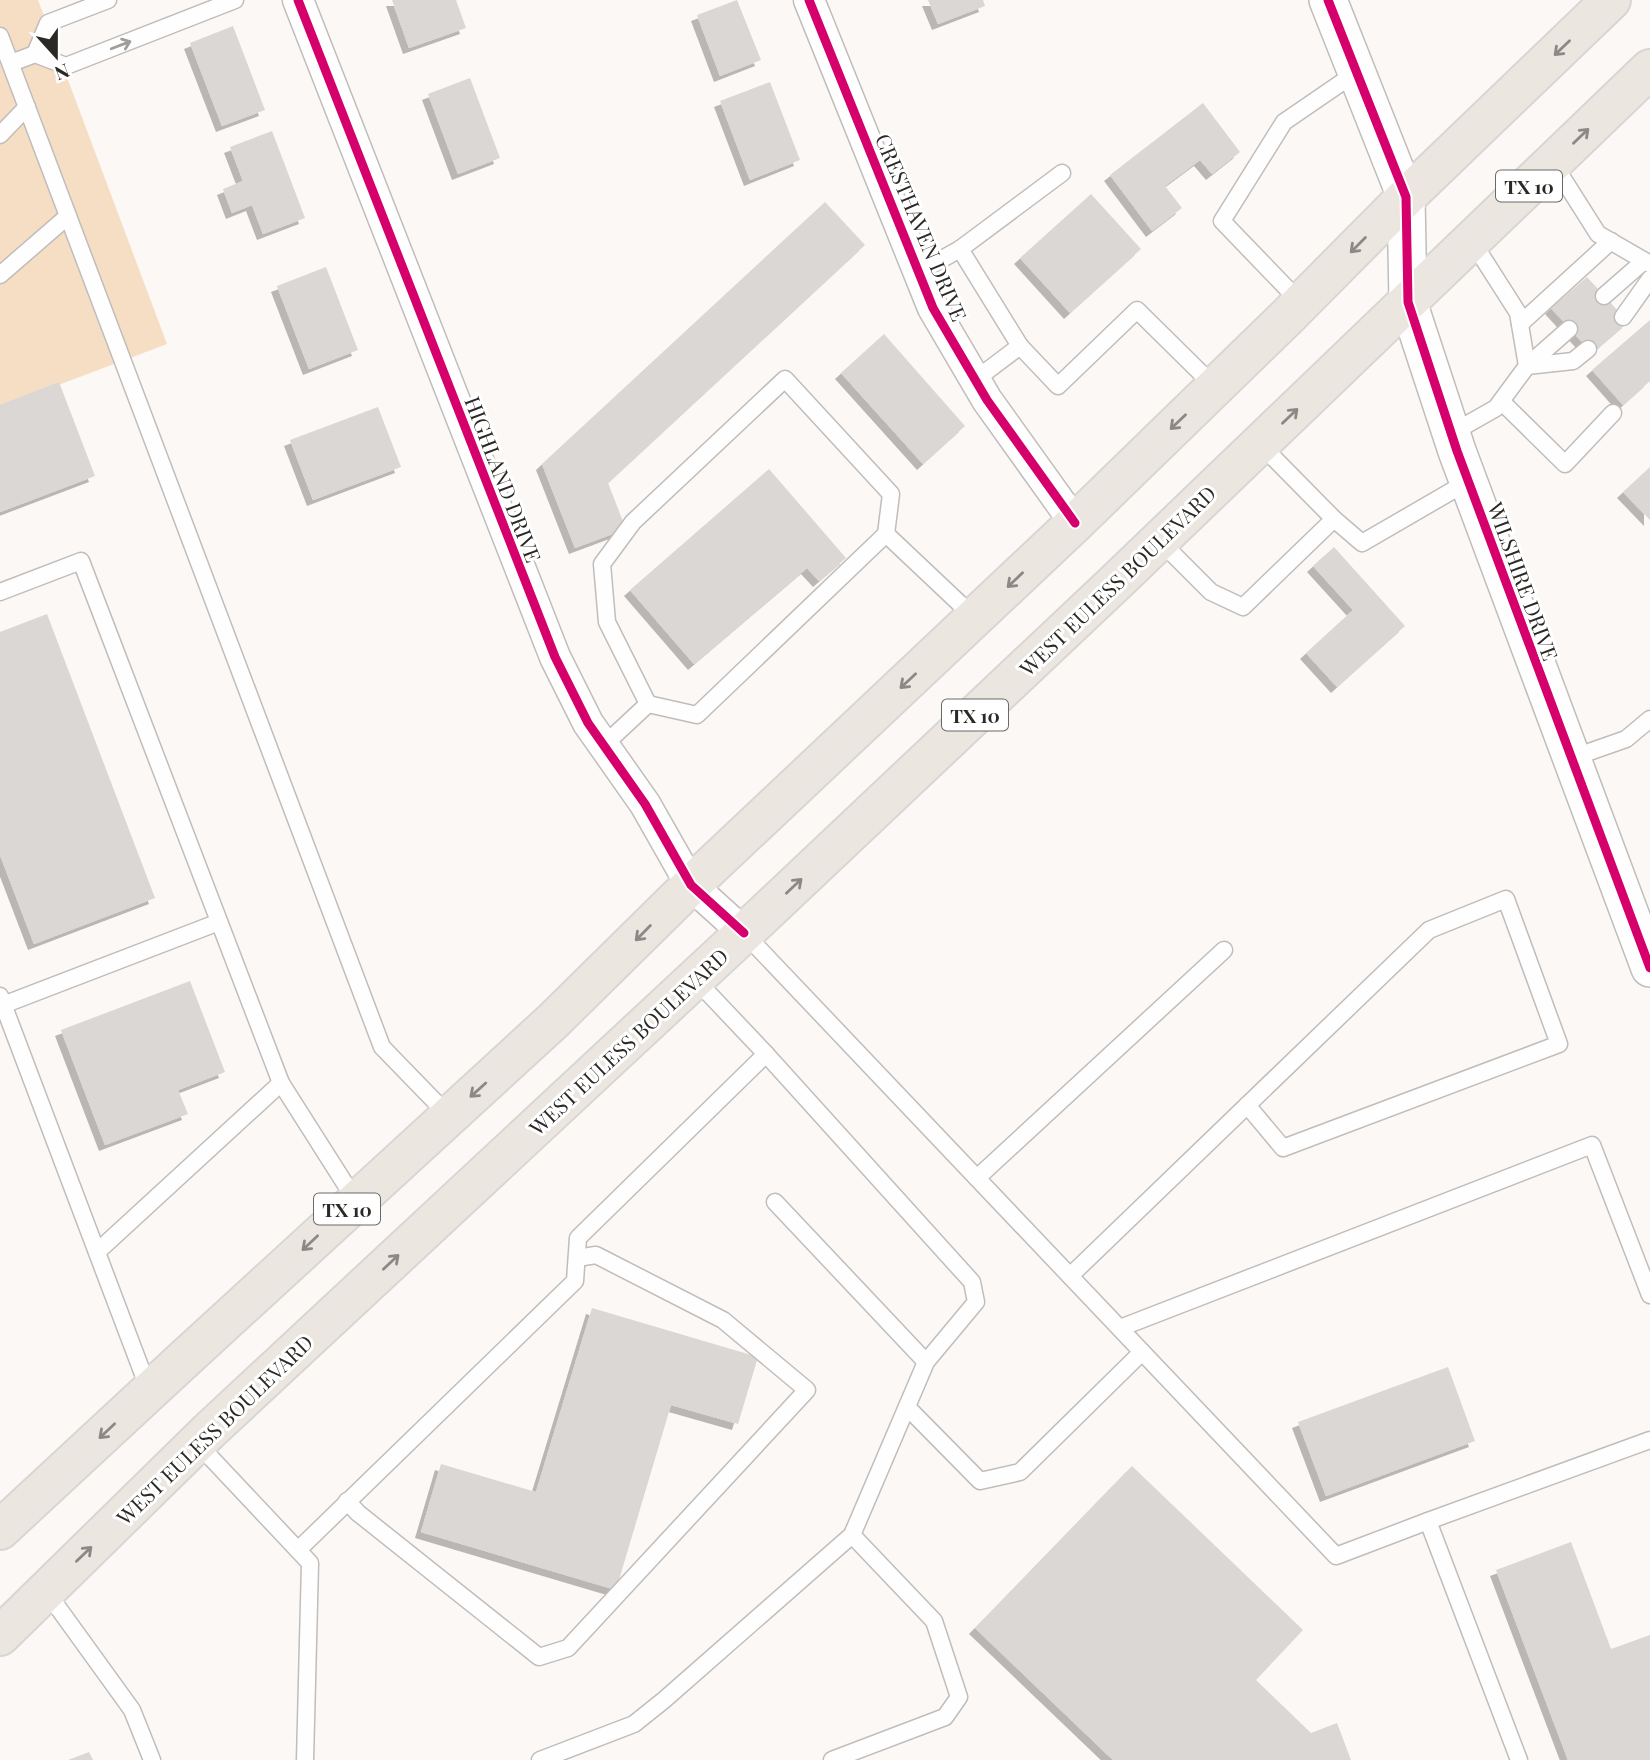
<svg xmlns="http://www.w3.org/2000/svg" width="1650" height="1760" viewBox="0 0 1650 1760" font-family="'Playfair Display',serif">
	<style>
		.green { fill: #f6dec4 }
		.building { fill: #dad7d5; filter: url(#shadow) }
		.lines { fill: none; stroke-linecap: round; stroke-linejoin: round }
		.service-casing { stroke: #c0bdba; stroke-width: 19 }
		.minor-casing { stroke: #c0bdba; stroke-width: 33 }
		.tertiary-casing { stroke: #c0bdba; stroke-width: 40 }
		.primary-casing { stroke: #d8d6d4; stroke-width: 42 }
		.service { stroke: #fffefe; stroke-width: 16 }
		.minor { stroke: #fffefe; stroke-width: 30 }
		.tertiary { stroke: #fffefe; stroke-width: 37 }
		.primary { stroke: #ece6e0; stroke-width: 38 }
		.cycleway-casing { stroke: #fff; stroke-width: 13 }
		.cycleway { stroke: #d6006c; stroke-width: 9 }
		.oneway { stroke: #a09e9d }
		.oneway2 { stroke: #8c8883 }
		.labels { text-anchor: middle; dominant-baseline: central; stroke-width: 6; stroke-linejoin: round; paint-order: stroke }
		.shield { fill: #fff; stroke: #6b6967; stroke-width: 2 }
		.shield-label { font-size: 19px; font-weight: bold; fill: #2b2926 }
		.street-label { font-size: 21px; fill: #2b2926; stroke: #fff }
	</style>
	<defs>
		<filter id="shadow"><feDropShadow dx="-6" dy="6" stdDeviation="0" flood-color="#0004"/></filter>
	</defs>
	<rect width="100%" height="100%" fill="#fcf8f5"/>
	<!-- green -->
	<path class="green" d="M0 0H38L167 344 0 407Z"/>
	<!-- building -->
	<g class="building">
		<path d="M392 0H456L466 28 409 48Z"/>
		<path d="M737 0 761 60 720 76 697 15Z"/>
		<path d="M928 0H983L985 6 938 24Z"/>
		<path d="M233 26 265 110 222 126 190 43Z"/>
		<path d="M470 78 500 158 458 174 428 94Z"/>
		<path d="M770 82 800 160 750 180 720 101Z"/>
		<path d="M1203 103 1240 152 1212 174 1200 160 1165 186 1182 208 1152 231 1110 175Z"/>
		<path d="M272 131 305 218 263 234 252 205 232 213 223 189 243 181 230 147Z"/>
		<path d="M1091 194 1141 249 1070 313 1020 258Z"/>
		<path d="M825 202 865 245 608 483 626 529 575 548 542 464Z"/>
		<path d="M326 267 358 350 309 369 277 286Z"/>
		<path d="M1587 277 1628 322 1592 353 1551 308Z"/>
		<path d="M1650 320V381L1623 405 1592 370Z"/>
		<path d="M884 334 965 426 923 464 841 373Z"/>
		<path d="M59 382 95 476 0 512V405Z"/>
		<path d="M378 407 401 467 313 500 290 440Z"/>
		<path d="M1650 467V520L1623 492Z"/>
		<path d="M769 469 846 558 819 581 807 568 694 664 630 590Z"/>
		<path d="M1334 547 1405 626 1337 687 1306 653 1353 610 1313 566Z"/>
		<path d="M47 614 155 898 34 944 0 855V632Z"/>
		<path d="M190 981 225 1072 178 1090 188 1114 105 1145 61 1030Z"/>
		<path d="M592 1308 758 1357 738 1424 671 1405 616 1590 421 1532 441 1464 536 1492Z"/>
		<path d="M1448 1367 1475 1441 1326 1496 1298 1422Z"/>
		<path d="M1132 1466 1303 1630 1256 1680 1311 1733 1337 1723 1351 1760H1113L975 1628Z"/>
		<path d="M1571 1542 1611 1649 1650 1635V1760H1568L1496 1570Z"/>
		<path d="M89 1752 93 1760H68Z"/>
	</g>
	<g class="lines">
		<defs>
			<g id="service">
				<path d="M0 36 382 1047 449 1116"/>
				<path d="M35 54 48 23 108 0"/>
				<path d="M11 63 35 54 66 66 235 0"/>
				<path d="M0 135 27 107"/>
				<path d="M1553 163 1598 234 1650 264"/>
				<path d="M960 249 1062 173"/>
				<path d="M919 272 960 249 1020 346"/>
				<path d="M0 275 68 216"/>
				<path d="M1604 296 1644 261"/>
				<path d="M1301 303 1222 221 1284 122 1357 72"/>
				<path d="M1623 317 1650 279"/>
				<path d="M1520 324 1611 241"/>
				<path d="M1527 366 1573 361 1588 349"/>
				<path d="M1527 366 1569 329"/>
				<path d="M975 380 1020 346 1058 386 1137 310 1215 387"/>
				<path d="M1502 402 1565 464 1613 413"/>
				<path d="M1452 433 1496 408 1527 366 1518 313 1472 241"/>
				<path d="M1260 444 1334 519 1362 543 1469 481"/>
				<path d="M1159 540 1211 592 1243 607 1334 519"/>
				<path d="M0 592 81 561 281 1083 356 1201"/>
				<path d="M648 704 607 622 602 564 633 522 785 379 891 494 886 534"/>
				<path d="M604 745 648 704 697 715 886 534 975 618"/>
				<path d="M1572 758 1626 739 1650 719"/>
				<path d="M744 933 1336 1556 1428 1521 1519 1760"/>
				<path d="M0 996 149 1390"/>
				<path d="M3 1005 219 922"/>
				<path d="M977 1178 1224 950"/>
				<path d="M775 1202 926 1362"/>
				<path d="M97 1252 281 1083"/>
				<path d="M1070 1276 1429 930 1506 899 1559 1044 1283 1148 1247 1105"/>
				<path d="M1120 1328 1592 1145 1650 1295"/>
				<path d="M907 1407 980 1481 1020 1472 1142 1352"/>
				<path d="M197 1443 310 1563 305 1760"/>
				<path d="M347 1501 358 1513 539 1657 568 1648 807 1390 723 1320 596 1255 577 1258"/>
				<path d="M1428 1521 1650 1440"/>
				<path d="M298 1550 575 1281 578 1238 766 1054"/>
				<path d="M46 1591 132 1710 152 1760"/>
				<path d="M540 1760 634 1724 664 1700 852 1535 926 1362 976 1302 972 1282 766 1054 695 979"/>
				<path d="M832 1760 945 1717 959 1697 934 1621 852 1535"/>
			</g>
			<g id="minor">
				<path d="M298 0 555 657 588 723 645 804 691 885 744 933"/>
				<path d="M809 0 933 308 987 400 1075 523"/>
			</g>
			<path id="tertiary" d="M1328 0 1406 197 1408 302 1457 451 1650 968"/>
			<g id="primary">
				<path d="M0 1530 180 1363 553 1021 691 885 1075 523 1287 317 1406 197 1611 0"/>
				<path d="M0 1636 209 1431 744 933 1116 582 1650 69"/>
			</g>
		</defs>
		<!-- service casing -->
		<use href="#service" class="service-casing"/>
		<!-- minor casing -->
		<use href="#minor" class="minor-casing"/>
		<!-- tertiary casing -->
		<use href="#tertiary" class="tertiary-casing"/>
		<!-- primary casing -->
		<use href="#primary" class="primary-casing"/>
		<!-- service -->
		<use href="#service" class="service"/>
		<!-- minor -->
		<use href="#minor" class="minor"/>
		<!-- tertiary -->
		<use href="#tertiary" class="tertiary"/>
		<!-- primary -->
		<use href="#primary" class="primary"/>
		<defs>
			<g id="cycleway">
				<path d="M298 0 555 657 588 723 645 804 691 885 744 933"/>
				<path d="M809 0 933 308 987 400 1075 523"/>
				<path d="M1328 0 1406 197 1408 302 1457 451 1650 968"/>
			</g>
		</defs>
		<!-- cycleway casing -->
		<use href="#cycleway" class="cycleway-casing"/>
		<!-- cycleway -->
		<use href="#cycleway" class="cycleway"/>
	</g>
	<!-- one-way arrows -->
	<defs><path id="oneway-shaft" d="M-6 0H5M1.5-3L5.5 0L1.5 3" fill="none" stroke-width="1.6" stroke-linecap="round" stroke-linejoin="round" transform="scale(1.75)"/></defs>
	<use class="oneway" href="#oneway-shaft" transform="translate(121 45) rotate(-21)"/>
	<g class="oneway2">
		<use href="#oneway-shaft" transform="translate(1562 48) rotate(136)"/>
		<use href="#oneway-shaft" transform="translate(1581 136) rotate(-44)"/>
		<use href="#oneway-shaft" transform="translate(1358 245) rotate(135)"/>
		<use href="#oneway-shaft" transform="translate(1290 416) rotate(-44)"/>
		<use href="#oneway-shaft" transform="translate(1178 422) rotate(136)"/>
		<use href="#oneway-shaft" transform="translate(1015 580) rotate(136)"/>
		<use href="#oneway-shaft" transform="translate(908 681) rotate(137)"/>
		<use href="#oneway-shaft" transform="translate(794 886) rotate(-43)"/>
		<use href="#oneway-shaft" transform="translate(643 933) rotate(135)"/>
		<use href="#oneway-shaft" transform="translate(478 1090) rotate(138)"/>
		<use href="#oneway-shaft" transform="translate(310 1243) rotate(137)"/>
		<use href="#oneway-shaft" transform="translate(391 1262) rotate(-43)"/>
		<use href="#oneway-shaft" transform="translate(107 1431) rotate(137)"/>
		<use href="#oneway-shaft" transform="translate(84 1554) rotate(-44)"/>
	</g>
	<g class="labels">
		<!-- shield labels -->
		<g class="shield">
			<rect x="1496" y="170.5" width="66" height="31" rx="5"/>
			<rect x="942" y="699.5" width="66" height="31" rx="5"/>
			<rect x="314" y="1193.5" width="66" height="31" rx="5"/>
		</g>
		<g class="shield-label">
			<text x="1529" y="186">TX 10</text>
			<text x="975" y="715">TX 10</text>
			<text x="347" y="1209">TX 10</text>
		</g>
		<!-- street labels -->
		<g class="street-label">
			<text transform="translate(922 227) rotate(67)">CRESTHAVEN DRIVE</text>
			<text transform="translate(504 479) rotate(69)">HIGHLAND DRIVE</text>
			<text transform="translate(1117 580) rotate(-44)">WEST EULESS BOULEVARD</text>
			<text transform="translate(1524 581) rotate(70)">WILSHIRE DRIVE</text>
			<text transform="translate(628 1041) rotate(-43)">WEST EULESS BOULEVARD</text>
			<text transform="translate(214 1429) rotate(-44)">WEST EULESS BOULEVARD</text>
		</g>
	</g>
	<!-- north arrow -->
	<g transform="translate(56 56) rotate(159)" stroke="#ffffff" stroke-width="5" paint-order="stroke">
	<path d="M0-5L12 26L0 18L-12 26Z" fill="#2b2926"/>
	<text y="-10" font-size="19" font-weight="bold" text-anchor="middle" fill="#2b2926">N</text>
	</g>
</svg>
